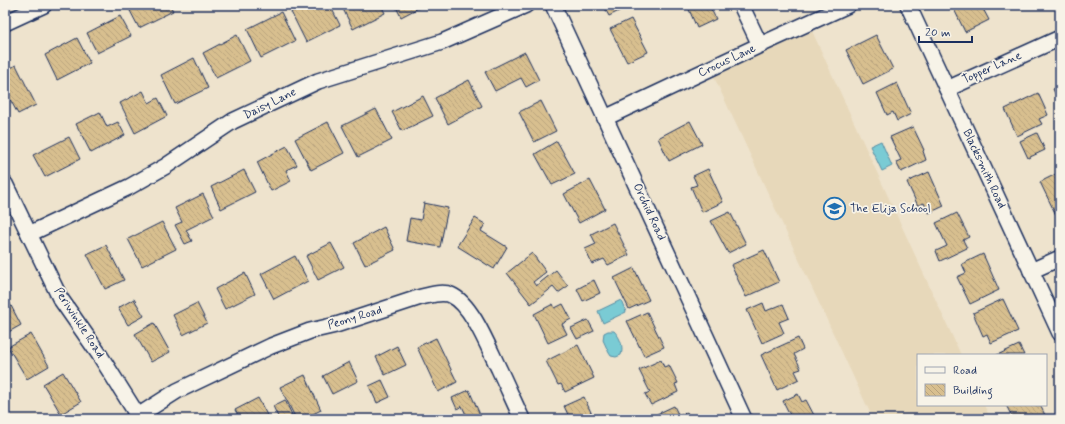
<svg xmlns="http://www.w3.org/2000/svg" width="1065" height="424" viewBox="0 0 1065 424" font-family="Mynerve,sans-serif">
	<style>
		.built { fill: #e7d8ba }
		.water { fill: #7acbd4; stroke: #548da5 }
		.building { fill: url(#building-back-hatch); stroke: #1b2f5e }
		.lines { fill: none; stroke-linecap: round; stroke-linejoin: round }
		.street-casing { stroke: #1b2f5e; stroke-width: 18 }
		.street { stroke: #f7f3e8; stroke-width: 15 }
		.labels { text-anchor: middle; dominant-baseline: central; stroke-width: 3.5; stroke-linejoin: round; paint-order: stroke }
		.street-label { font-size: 12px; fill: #1b2f5e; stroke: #f7f3e8 }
		.poi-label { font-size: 12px; fill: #1b2f5e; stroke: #f7f3e8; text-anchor: start }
	</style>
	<defs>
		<pattern id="building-back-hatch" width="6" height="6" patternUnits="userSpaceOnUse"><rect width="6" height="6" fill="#d8bf8f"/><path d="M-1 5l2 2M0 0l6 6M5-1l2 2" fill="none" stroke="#b9a47e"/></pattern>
	</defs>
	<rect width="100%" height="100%" fill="#eee3cd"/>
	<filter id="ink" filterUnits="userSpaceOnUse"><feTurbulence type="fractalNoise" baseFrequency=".025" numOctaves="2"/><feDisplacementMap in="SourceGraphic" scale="8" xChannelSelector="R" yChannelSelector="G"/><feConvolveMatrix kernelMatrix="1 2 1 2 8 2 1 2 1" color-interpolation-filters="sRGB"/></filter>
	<g filter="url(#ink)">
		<!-- built -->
		<path class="built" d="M806 18 961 355H918V405H984L991 419H873L708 64Z"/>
		<!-- water -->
		<g class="water">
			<path d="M881 141 892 166 882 171 870 146Z"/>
			<path d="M621 300 626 312 603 323 598 311Z"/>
			<path d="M608 331H614C620 337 624 347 621 355L616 357 611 356 609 353 603 340 604 333Z"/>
		</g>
		<!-- building -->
		<g class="building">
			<path d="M127 5H170L173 11 139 28Z"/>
			<path d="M305 5H330L340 25 306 42 291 12Z"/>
			<path d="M341 5H381L385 13 353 29Z"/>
			<path d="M395 5H424L401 17Z"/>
			<path d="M603 5H631L609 16Z"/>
			<path d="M687 5H709L716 19 697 28Z"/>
			<path d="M952 5H981L989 20 965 32Z"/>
			<path d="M281 12 295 41 261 58 247 29Z"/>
			<path d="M120 16 131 36 97 53 87 33Z"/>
			<path d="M631 19 648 52 627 62 610 29Z"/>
			<path d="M237 35 250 61 216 78 203 53Z"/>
			<path d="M876 35 893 69 863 84 846 50Z"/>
			<path d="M77 38 90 63 57 80 45 55Z"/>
			<path d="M525 52 539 80 526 87 521 78 495 91 485 72Z"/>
			<path d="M194 58 208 88 175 104 161 75Z"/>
			<path d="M16 65 36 105 18 114 5 90V71Z"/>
			<path d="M469 80 482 106 448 124 435 98Z"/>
			<path d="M897 83 911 114 897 121 893 112 887 115 877 93Z"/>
			<path d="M1060 86V104L1053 89Z"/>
			<path d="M143 91 149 103 158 98 167 116 135 133 120 103Z"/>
			<path d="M1038 93 1048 115 1039 119 1042 124 1017 136 1005 109Z"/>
			<path d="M423 96 433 116 402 131 392 112Z"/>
			<path d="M541 101 556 131 534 142 519 112Z"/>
			<path d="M376 109 392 140 358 157 342 126Z"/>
			<path d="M100 112 107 127 118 122 125 135 91 153 76 124Z"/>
			<path d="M690 121 702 144 669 161 658 138Z"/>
			<path d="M328 122 344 153 311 170 295 139Z"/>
			<path d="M913 127 924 150 923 151 926 160 901 172 896 162 901 160 890 137Z"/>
			<path d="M1037 133 1045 150 1028 158 1020 141Z"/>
			<path d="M69 137 80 159 45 177 33 155Z"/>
			<path d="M557 141 575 174 552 185 535 154Z"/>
			<path d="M287 146 297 165 286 170 291 181 271 191 257 162Z"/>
			<path d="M708 169 723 202 702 212 691 187 697 185 693 176Z"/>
			<path d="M244 170 255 192 221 209 211 187Z"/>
			<path d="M929 172 944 206 929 213 924 203 918 206 907 182Z"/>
			<path d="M1060 172V213L1056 215 1040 182Z"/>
			<path d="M590 180 605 209 579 223 564 194Z"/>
			<path d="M203 194 214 216 186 230 192 241 185 244 175 225 182 222 175 208Z"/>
			<path d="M424 203 448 208 440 247 406 241 410 218 421 220Z"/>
			<path d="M730 212 746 244 728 253 711 221Z"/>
			<path d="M957 213 969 237 963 240 967 248 940 261 936 251 947 246 936 223Z"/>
			<path d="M475 218 485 224 481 231 507 247 494 269 457 246Z"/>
			<path d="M162 222 176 249 142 266 128 239Z"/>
			<path d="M613 223 629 255 608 265 604 259 592 264 585 249 596 244 591 234Z"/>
			<path d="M384 227 395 250 365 265 354 243Z"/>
			<path d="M331 243 344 267 318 280 306 256Z"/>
			<path d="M106 245 124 280 105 289 87 254Z"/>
			<path d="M764 250 779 282 746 297 731 265Z"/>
			<path d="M532 253 546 272 533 282 536 286 556 270 568 286 558 293 553 287 531 304 507 273Z"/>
			<path d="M983 254 999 290 970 304 957 277 966 273 962 264Z"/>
			<path d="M295 256 308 281 274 299 261 274Z"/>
			<path d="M634 268 649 300 629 309 614 278Z"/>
			<path d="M245 273 255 294 225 309 215 289Z"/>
			<path d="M594 280 600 293 583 301 577 289Z"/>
			<path d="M5 294 21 325 5 334Z"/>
			<path d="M134 299 144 316 128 325 118 308Z"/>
			<path d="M1003 299 1018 331 991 343 987 334 983 336 973 313Z"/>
			<path d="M197 303 207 323 183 335 173 315Z"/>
			<path d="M763 303 766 311 783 304 789 318 779 322 784 333 762 343 747 310Z"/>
			<path d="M553 304 555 308 563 304 571 319 562 324 567 334 548 343 534 314Z"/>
			<path d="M647 312 664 347 644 356 627 321Z"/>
			<path d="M588 320 594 331 577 339 571 328Z"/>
			<path d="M154 323 170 352 151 362 135 334Z"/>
			<path d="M31 334 49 366 27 379 8 347Z"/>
			<path d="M436 338 457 382 438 392 417 347Z"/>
			<path d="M798 338 803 349 794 354 801 369 795 371 799 379 777 390 761 355Z"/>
			<path d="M578 345 594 378 565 392 561 384 558 385 546 361Z"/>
			<path d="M1019 345 1024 355H997Z"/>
			<path d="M397 346 406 365 385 375 376 357Z"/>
			<path d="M661 360 664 367 669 365 678 383 675 384 678 392 651 405 645 394 650 392 639 370Z"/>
			<path d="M349 362 358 381 332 394 323 376Z"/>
			<path d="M63 372 81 402 61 414 43 384Z"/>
			<path d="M305 375 321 410 303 419H296L280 387Z"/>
			<path d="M382 380 390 397 377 403 369 386Z"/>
			<path d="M469 390 482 419H463L467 417 462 406 457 409 452 398Z"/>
			<path d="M798 394 802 402 806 400 816 419H792L783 401Z"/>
			<path d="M584 397 594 419H570L564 406Z"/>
			<path d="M258 398 268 417 263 419H240L235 410Z"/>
			<path d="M285 400 294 419H279L273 406Z"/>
			<path d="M1006 405H1040L1047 419H1013Z"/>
			<path d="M674 406 679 416 687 412 690 419H660L657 414Z"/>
		</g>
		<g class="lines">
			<defs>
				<g id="street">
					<path d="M553 5 744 419"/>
					<path d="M741 5 760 45"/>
					<path d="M908 5 1060 333"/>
					<path d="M5 23 44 5"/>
					<path d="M947 89 1060 38"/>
					<path d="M605 118 760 45 848 5"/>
					<path d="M5 184 60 298 99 354 138 416"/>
					<path d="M29 234 129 187 166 166 233 121 318 81 442 42 526 5"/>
					<path d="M1031 271 1060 258"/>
					<path d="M133 419 177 391 271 346 310 331 336 325 421 297C431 295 442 291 451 295 472 304 489 349 499 369 507 386 514 402 522 419"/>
				</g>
			</defs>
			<!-- street casing -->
			<use href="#street" class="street-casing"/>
			<!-- street -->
			<use href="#street" class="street"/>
		</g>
	</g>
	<!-- icons -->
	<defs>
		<symbol id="school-ring" viewBox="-11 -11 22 22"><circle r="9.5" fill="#f7f3e8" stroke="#1f6fb2" stroke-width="1.5"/><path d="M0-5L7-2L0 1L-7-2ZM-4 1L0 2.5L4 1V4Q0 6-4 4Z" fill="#1f6fb2"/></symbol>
	</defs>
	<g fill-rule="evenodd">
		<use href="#school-ring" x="822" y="196" width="25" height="25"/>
	</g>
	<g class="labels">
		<!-- street labels -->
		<g class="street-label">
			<text transform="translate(727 61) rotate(-25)">Crocus Lane</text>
			<text transform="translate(992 68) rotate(-24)">Topper Lane</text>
			<text transform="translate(270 104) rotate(-26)">Daisy Lane</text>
			<text transform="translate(984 169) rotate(65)">Blacksmith Road</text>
			<text transform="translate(649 212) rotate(65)">Orchid Road</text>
			<text transform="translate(355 318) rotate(-17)">Peony Road</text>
			<text transform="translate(79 323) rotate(57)">Periwinkle Road</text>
		</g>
		<!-- poi labels -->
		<g class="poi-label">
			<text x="850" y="209">The Elija School</text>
		</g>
	</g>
	<!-- margin -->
	<rect width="1065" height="424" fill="none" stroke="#f7f3e8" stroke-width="20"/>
	<rect x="10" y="10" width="1045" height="404" fill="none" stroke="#1b2f5e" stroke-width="1.5" filter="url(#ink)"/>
	<!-- legend -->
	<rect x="917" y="354" width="130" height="52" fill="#f7f3e8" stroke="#9fa5b1"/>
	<rect x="925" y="367" width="20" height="6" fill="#f7f3e8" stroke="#9fa5b1"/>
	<text x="953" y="374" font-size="12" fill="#1b2f5e">Road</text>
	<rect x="925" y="384" width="20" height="12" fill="url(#building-back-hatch)" stroke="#9fa5b1"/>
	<text x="953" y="394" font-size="12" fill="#1b2f5e">Building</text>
	<!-- scale -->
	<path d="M919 36v6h53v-6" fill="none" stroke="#1b2f5e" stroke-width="2"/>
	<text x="925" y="36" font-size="12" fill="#1b2f5e" stroke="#f7f3e8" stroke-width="3" paint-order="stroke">20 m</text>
</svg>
